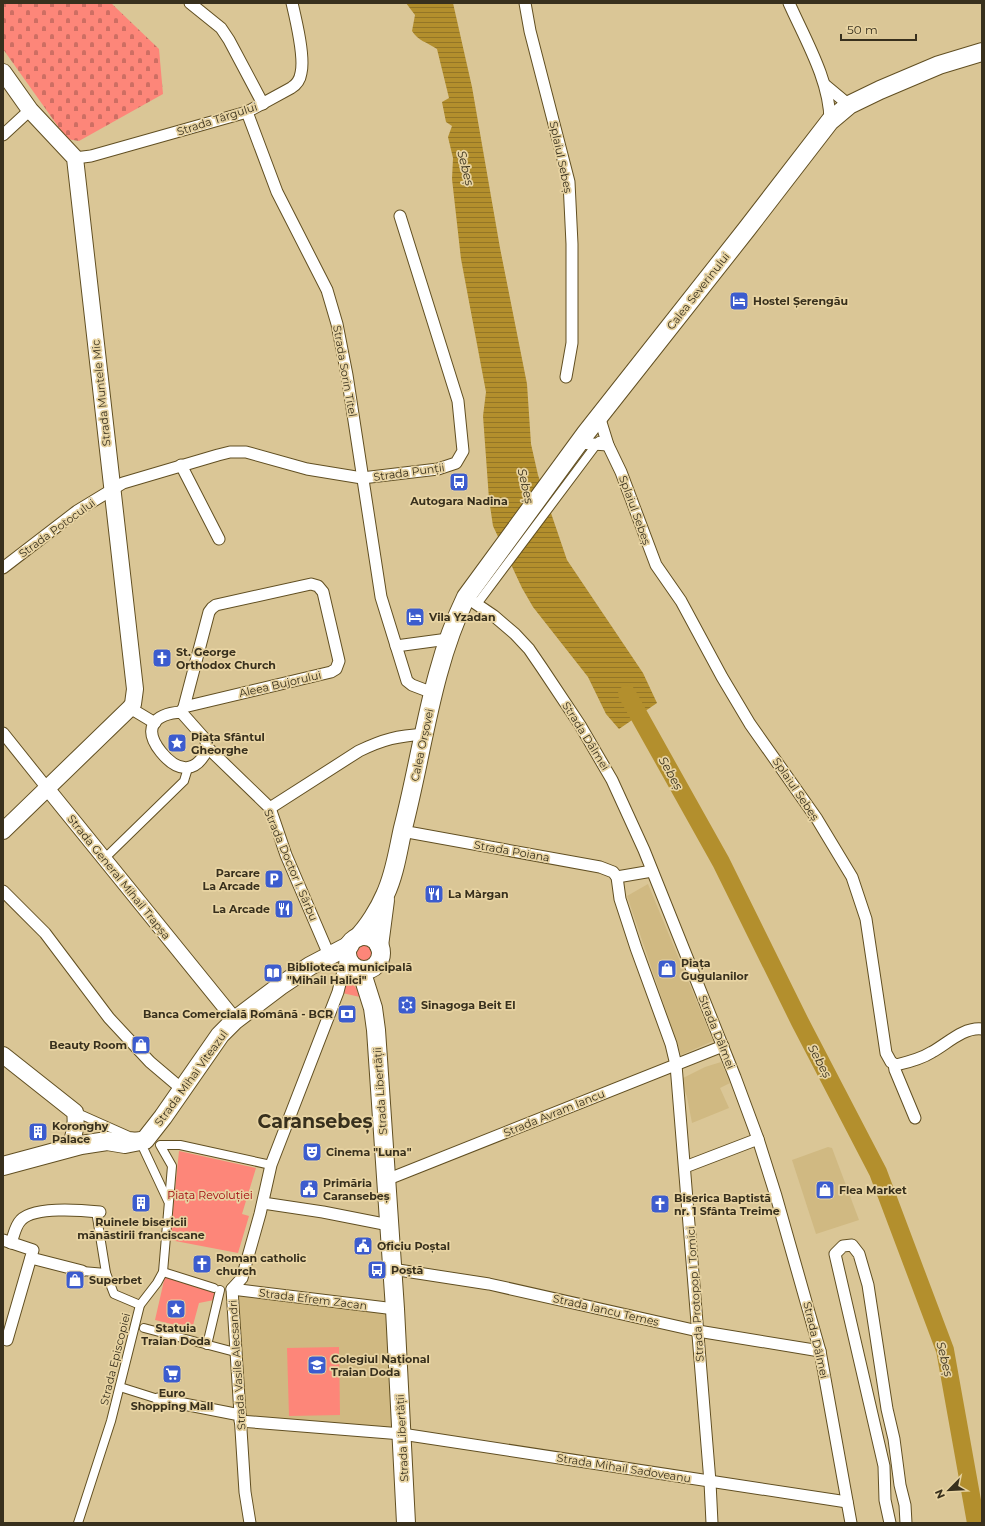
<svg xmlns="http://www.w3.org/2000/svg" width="985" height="1526" viewBox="0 0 985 1526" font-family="Montserrat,sans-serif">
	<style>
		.built { fill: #d0b982 }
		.grass { fill: url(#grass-tufts) }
		.cemetery { fill: url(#cemetery-stones) }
		.green { fill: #fd8679 }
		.water { fill: url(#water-rules) }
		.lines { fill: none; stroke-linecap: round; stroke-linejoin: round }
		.river { stroke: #b38f2d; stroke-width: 18 }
		.pedestrian-casing { stroke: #614f22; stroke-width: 10 }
		.minor-casing { stroke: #614f22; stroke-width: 13 }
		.tertiary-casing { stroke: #614f22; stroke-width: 16 }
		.secondary-casing { stroke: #614f22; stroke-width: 18 }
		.primary-casing { stroke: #614f22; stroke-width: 20 }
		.pedestrian { stroke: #fff; stroke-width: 8 }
		.minor { stroke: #fff; stroke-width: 11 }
		.tertiary { stroke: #fff; stroke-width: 14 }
		.secondary { stroke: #fff; stroke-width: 16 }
		.primary { stroke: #fff; stroke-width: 18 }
		.labels { text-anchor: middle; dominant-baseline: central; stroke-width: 3.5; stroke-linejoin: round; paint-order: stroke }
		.street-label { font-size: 11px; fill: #38301d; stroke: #e7d3a2 }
		.poi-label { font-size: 11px; font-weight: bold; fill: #38301d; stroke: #e7d3a2; text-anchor: start }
		.park-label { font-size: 11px; fill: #a1060c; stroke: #e7d3a2 }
		.water-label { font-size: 12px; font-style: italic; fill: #362d18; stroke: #e7d3a2 }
		.town-label { font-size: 19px; font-weight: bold; fill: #38301d; stroke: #e7d3a2 }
	</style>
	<defs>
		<pattern id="grass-tufts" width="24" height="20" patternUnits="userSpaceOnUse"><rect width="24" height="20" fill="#fd8679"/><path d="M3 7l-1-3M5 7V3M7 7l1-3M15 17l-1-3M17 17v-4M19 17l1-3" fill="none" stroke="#ce6e63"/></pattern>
		<pattern id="cemetery-stones" width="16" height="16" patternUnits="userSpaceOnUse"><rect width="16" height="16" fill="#fd8679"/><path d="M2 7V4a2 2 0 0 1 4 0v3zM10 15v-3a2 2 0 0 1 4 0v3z" fill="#ce6e63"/></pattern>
		<pattern id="water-rules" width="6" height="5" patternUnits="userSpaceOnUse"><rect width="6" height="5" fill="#b38f2d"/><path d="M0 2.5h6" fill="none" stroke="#937526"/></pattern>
	</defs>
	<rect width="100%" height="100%" fill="#dac696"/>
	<!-- built -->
	<g class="built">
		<path d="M648 884 713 1041 681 1055 627 896Z"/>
		<path d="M721 1062 730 1083 720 1088 729 1108 692 1123 687 1097 681 1079 705 1067Z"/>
		<path d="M828 1147 832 1148 859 1220 816 1234 792 1160Z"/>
		<path d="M232 1289 395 1309 402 1434 240 1421Z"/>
	</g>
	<!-- grass -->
	<path class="grass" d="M982 1494V1523H974Z"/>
	<!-- cemetery -->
	<path class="cemetery" d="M3 3H111L159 49 163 94 79 141 67 139 3 49Z"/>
	<!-- green -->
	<g class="green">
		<circle cx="364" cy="953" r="9"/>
		<path d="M342 977C351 981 357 987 360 997L338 992Z"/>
		<path d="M179 1151 256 1168 242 1214 249 1216 238 1253 170 1240Z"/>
		<path d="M165 1276 216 1291 214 1300 199 1303 192 1329 155 1320Z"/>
		<path d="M339 1347 340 1415 289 1416 287 1348Z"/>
	</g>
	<!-- water -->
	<path class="water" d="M406 3H453L472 87 500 248 527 384 531 444 538 475 567 560 643 673 657 703 619 729 606 714 588 677 533 607 522 588 493 526 489 499 483 416 486 392 461 259 452 179 453 158 448 137 452 126 446 122 442 102 449 98 437 49C427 42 418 41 412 31L415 15Z"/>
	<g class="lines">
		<!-- river -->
		<path class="river" d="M627 694 721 862 800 1022 878 1172 945 1350 976 1523"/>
		<defs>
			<g id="pedestrian">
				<path d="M477 604 599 441"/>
				<path d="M105 858 184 781 188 768"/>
				<path d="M75 1112 129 1136 138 1137 168 1201"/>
				<path d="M96 1211 106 1273"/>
				<path d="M82 1271 106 1273 114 1294 140 1305"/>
				<path d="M163 1272 214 1288"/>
				<path d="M144 1328 235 1352"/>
				<path d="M207 1345 220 1290"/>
				<path d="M120 1387 158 1399"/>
				<path d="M78 1523 111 1421 140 1305 157 1283 163 1272 172 1166 160 1145H180L271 1165"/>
			</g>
			<g id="minor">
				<path d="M190 3 221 28 229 40 263 104"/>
				<path d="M525 3 530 31 569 182 572 244V343L566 377"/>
				<path d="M789 3C805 39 830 81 830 121"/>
				<path d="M825 85 849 105"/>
				<path d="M247 112 277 192 327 290 337 324 347 375 381 597 407 681 412 685 433 693"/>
				<path d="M3 135 30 110"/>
				<path d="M75 158 91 156 247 112 291 88C296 85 300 80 301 73 305 57 296 20 292 3"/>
				<path d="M599 416 608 445 621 472 656 565 681 601 722 677 750 724 817 819 852 877 866 919 886 1053 891 1062 896 1065C909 1062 921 1059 932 1052 947 1044 963 1027 982 1029"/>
				<path d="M578 443 608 445"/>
				<path d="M181 465 219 539"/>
				<path d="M3 568 77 511 123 483 218 455 230 452H246L307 469 362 478 438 469 456 463 463 451 458 401 400 216"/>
				<path d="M466 597 494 616 515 634 529 649 542 668 580 725 612 780 644 850 735 1077 758 1139 776 1196 820 1351 851 1523"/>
				<path d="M396 646 448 639"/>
				<path d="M130 708 155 723"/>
				<path d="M181 712 184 707 209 612 212 608 216 605 311 584 318 586 323 592 339 661 336 669 331 672 184 707"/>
				<path d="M181 712 205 739 208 748C196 774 178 773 161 752 142 728 154 714 181 712Z"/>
				<path d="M3 733 47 788"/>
				<path d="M208 748 270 808 286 855 329 955"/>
				<path d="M270 808 359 751C384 739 397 736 425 734"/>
				<path d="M402 831 600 867 613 872 617 877"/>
				<path d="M617 877 620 899 636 948 671 1044 676 1065 710 1482 712 1523"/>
				<path d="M617 877 652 871"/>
				<path d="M3 891 45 933 109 1018 150 1062 183 1090"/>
				<path d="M894 1064 895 1070 915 1118"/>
				<path d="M685 1167 758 1139"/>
				<path d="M386 1180 723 1046"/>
				<path d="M263 1203 323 1212 389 1225"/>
				<path d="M3 1240 33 1250 7 1340 3 1338"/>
				<path d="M11 1243C14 1235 15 1226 21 1220 34 1206 81 1210 100 1212"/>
				<path d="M31 1258 82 1271"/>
				<path d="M392 1269 489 1284 698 1331 820 1351"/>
				<path d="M232 1289 395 1309"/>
				<path d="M158 1399 240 1415"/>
				<path d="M240 1421 402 1434 847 1502"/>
				<path d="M250 1523 245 1492 232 1289 242 1278 260 1214 271 1165 338 992 345 963"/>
				<path d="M890 1523 885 1500 884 1466 835 1254 843 1246 852 1245 859 1254 868 1285 887 1409 894 1439 900 1485 905 1505 906 1523"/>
			</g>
			<path id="tertiary" d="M47 788 235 1020"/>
			<g id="secondary">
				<path d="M3 72 30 110 75 158 135 689 133 704 130 708 3 831"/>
				<path d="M3 1055 75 1112C77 1125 74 1135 70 1148"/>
			</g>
			<g id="primary">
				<circle cx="364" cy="953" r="17"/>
				<path d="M357 938C368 927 379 909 385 895 395 874 398 850 403 828 423 751 431 669 466 597L586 433 746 230 830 121 849 105 880 90 939 65 982 52"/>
				<path d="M379 946 385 900"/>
				<path d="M361 970 373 1008 376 1030 395 1309 406 1523"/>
				<path d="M3 1166 81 1145 107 1141 125 1144 145 1140 163 1117 220 1035 235 1020 280 986 310 966 350 945"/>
			</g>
		</defs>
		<!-- pedestrian casing -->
		<use href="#pedestrian" class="pedestrian-casing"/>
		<!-- minor casing -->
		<use href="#minor" class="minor-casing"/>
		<!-- tertiary casing -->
		<use href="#tertiary" class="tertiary-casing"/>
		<!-- secondary casing -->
		<use href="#secondary" class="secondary-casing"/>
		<!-- primary casing -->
		<use href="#primary" class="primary-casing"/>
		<!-- pedestrian -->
		<use href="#pedestrian" class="pedestrian"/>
		<!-- minor -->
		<use href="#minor" class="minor"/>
		<!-- tertiary -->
		<use href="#tertiary" class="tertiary"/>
		<!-- secondary -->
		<use href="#secondary" class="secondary"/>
		<!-- primary -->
		<use href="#primary" class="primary"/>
	</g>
	<!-- icons -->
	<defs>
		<symbol id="hotel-square" viewBox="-11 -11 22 22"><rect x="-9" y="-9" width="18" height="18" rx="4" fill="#3c5cce" stroke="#e7d3a2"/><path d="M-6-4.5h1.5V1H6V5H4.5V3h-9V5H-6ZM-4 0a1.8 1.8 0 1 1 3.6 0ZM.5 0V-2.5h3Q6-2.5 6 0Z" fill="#fff"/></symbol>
		<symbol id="bus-square" viewBox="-11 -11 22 22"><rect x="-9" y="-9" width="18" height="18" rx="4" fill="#3c5cce" stroke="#e7d3a2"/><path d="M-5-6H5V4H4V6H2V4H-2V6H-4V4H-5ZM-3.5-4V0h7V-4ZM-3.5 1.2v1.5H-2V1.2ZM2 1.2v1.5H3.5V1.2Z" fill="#fff"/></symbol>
		<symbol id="church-square" viewBox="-11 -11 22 22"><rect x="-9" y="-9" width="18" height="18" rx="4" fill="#3c5cce" stroke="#e7d3a2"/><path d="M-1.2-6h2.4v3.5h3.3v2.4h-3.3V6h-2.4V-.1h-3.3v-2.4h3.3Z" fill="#fff"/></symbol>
		<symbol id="sight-square" viewBox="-11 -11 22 22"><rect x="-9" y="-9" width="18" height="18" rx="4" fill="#3c5cce" stroke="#e7d3a2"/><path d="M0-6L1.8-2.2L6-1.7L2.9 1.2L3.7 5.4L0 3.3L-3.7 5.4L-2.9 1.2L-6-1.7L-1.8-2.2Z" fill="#fff"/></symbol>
		<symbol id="parking-square" viewBox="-11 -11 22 22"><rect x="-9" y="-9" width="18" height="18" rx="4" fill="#3c5cce" stroke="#e7d3a2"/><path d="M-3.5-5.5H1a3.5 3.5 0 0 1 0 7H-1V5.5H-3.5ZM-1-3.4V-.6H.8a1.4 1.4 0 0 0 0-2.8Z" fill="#fff"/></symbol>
		<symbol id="restaurant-square" viewBox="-11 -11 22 22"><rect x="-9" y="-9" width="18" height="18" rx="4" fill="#3c5cce" stroke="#e7d3a2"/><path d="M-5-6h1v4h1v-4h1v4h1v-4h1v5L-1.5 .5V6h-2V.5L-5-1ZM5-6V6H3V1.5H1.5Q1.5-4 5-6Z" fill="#fff"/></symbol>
		<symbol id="shop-square" viewBox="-11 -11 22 22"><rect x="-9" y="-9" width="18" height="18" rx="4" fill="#3c5cce" stroke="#e7d3a2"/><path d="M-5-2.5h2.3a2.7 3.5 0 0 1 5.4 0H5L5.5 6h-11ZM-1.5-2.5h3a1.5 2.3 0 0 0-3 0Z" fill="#fff"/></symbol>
		<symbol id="library-square" viewBox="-11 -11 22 22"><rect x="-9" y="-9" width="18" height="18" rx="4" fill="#3c5cce" stroke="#e7d3a2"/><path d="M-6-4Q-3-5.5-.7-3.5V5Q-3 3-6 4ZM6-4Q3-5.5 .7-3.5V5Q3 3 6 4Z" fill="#fff"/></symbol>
		<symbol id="synagogue-square" viewBox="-11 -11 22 22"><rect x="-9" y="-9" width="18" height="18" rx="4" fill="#3c5cce" stroke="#e7d3a2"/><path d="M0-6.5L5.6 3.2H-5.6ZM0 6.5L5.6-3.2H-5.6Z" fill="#fff"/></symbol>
		<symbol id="bank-square" viewBox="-11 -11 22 22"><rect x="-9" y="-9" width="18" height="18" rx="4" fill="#3c5cce" stroke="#e7d3a2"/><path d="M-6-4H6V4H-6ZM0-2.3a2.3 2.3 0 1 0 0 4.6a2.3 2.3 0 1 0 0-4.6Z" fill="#fff"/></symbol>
		<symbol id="building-square" viewBox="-11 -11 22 22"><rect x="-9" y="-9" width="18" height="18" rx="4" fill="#3c5cce" stroke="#e7d3a2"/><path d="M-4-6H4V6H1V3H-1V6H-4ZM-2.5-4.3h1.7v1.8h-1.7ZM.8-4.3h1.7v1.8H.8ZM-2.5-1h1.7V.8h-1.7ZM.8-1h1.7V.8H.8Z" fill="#fff"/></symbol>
		<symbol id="theatre-square" viewBox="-11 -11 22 22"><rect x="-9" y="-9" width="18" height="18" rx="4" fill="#3c5cce" stroke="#e7d3a2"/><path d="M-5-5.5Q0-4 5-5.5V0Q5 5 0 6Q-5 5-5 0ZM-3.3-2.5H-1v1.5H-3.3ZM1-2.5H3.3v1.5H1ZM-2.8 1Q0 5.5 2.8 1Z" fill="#fff"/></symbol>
		<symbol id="civic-square" viewBox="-11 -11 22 22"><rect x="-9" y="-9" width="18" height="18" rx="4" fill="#3c5cce" stroke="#e7d3a2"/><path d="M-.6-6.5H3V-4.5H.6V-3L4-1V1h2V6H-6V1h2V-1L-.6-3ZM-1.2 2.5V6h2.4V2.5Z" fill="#fff"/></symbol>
		<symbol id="school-square" viewBox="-11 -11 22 22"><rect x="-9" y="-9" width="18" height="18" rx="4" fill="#3c5cce" stroke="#e7d3a2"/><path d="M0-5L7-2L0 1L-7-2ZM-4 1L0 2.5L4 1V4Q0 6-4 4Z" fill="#fff"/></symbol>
		<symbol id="supermarket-square" viewBox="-11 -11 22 22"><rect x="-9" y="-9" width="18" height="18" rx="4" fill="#3c5cce" stroke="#e7d3a2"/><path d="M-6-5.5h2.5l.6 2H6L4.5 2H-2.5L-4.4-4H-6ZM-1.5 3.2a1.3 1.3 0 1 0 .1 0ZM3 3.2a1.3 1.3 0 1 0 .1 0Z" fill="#fff"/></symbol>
	</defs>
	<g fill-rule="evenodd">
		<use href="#hotel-square" x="728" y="290" width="22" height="22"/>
		<use href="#bus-square" x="448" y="471" width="22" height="22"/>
		<use href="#hotel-square" x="404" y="606" width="22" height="22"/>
		<use href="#church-square" x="151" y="647" width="22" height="22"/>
		<use href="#sight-square" x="166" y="732" width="22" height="22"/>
		<use href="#parking-square" x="263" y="868" width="22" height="22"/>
		<use href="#restaurant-square" x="423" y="883" width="22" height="22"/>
		<use href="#restaurant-square" x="273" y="898" width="22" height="22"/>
		<use href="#shop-square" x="656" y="958" width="22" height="22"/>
		<use href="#library-square" x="262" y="962" width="22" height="22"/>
		<use href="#synagogue-square" x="396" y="994" width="22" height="22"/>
		<use href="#bank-square" x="336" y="1003" width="22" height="22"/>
		<use href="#shop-square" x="130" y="1034" width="22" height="22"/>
		<use href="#building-square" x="27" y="1121" width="22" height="22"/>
		<use href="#theatre-square" x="301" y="1141" width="22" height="22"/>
		<use href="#civic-square" x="298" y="1178" width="22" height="22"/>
		<use href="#shop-square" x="814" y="1179" width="22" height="22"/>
		<use href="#building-square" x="130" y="1192" width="22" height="22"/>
		<use href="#church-square" x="649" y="1193" width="22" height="22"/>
		<use href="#civic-square" x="352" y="1235" width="22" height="22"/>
		<use href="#church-square" x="191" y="1253" width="22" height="22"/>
		<use href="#bus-square" x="366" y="1259" width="22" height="22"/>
		<use href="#shop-square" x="64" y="1269" width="22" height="22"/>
		<use href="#sight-square" x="165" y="1298" width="22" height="22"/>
		<use href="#school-square" x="306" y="1354" width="22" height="22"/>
		<use href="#supermarket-square" x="161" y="1363" width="22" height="22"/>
	</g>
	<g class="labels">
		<!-- street labels -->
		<g class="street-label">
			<text transform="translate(217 119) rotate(-18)">Strada Târgului</text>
			<text transform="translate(561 157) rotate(78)">Splaiul Sebeș</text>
			<text transform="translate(698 291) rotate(-52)">Calea Severinului</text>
			<text transform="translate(345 371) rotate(80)">Strada Sorin Titel</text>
			<text transform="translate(101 393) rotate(-96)">Strada Muntele Mic</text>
			<text transform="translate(409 472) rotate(-8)">Strada Punții</text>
			<text transform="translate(635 510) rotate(70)">Splaiul Sebeș</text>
			<text transform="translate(57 528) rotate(-36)">Strada Potocului</text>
			<text transform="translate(280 684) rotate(-13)">Aleea Bujorului</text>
			<text transform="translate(586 736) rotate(58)">Strada Dâlmei</text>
			<text transform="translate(422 745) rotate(-78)">Calea Orșovei</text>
			<text transform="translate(796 789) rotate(56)">Splaiul Sebeș</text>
			<text transform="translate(512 851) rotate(10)">Strada Poiana</text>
			<text transform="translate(291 865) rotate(67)">Strada Doctor I. Sârbu</text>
			<text transform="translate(119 877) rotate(51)">Strada General Mihail Trapșa</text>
			<text transform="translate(717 1032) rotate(68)">Strada Dâlmei</text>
			<text transform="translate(191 1078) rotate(-54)">Strada Mihai Viteazul</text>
			<text transform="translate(380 1091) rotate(-94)">Strada Libertății</text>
			<text transform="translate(554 1113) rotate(-22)">Strada Avram Iancu</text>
			<text transform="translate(695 1294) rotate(-94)">Strada Protopop I Tomici</text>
			<text transform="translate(313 1299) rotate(7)">Strada Efrem Zacan</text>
			<text transform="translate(606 1310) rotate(13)">Strada Iancu Temes</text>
			<text transform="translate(816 1340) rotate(77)">Strada Dâlmei</text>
			<text transform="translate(115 1359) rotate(-76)">Strada Episcopiei</text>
			<text transform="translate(237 1365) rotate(-94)">Strada Vasile Alecsandri</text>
			<text transform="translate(402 1438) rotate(-93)">Strada Libertății</text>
			<text transform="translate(624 1468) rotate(9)">Strada Mihail Sadoveanu</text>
		</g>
		<!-- poi labels -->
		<g class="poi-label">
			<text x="753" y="301">Hostel Șerengău</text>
			<text x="459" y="501" text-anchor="middle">Autogara Nadina</text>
			<text x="429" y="617">Vila Yzadan</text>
			<text x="176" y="652">St. George<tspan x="176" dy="13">Orthodox Church</tspan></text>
			<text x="191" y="737">Piața Sfântul<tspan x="191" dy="13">Gheorghe</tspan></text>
			<text x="260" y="873" text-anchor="end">Parcare<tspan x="260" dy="13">La Arcade</tspan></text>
			<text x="448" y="894">La Màrgan</text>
			<text x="270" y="909" text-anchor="end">La Arcade</text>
			<text x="681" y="963">Piața<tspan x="681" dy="13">Gugulanilor</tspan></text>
			<text x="287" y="967">Biblioteca municipală<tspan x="287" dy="13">"Mihail Halici"</tspan></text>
			<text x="421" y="1005">Sinagoga Beit El</text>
			<text x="333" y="1014" text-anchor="end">Banca Comercială Română - BCR</text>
			<text x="127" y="1045" text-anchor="end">Beauty Room</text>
			<text x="52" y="1126">Koronghy<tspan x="52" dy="13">Palace</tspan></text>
			<text x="326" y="1152">Cinema "Luna"</text>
			<text x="323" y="1183">Primăria<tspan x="323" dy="13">Caransebeș</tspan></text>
			<text x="839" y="1190">Flea Market</text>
			<text x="674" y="1198">Biserica Baptistă<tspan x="674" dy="13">nr. 1 Sfânta Treime</tspan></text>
			<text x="141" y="1222" text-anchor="middle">Ruinele bisericii<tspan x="141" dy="13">mănăstirii franciscane</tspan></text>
			<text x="377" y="1246">Oficiu Poștal</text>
			<text x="216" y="1258">Roman catholic<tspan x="216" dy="13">church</tspan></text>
			<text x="391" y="1270">Poștă</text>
			<text x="89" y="1280">Superbet</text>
			<text x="176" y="1328" text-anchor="middle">Statuia<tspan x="176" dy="13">Traian Doda</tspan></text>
			<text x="331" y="1359">Colegiul Național<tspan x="331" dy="13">Traian Doda</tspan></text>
			<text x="172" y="1393" text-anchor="middle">Euro<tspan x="172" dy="13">Shopping Mall</tspan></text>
		</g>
		<!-- park labels -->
		<g class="park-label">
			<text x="210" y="1195">Piața Revoluției</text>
		</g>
		<!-- water labels -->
		<g class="water-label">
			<text transform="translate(466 168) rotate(76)">Sebeș</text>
			<text transform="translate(526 486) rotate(77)">Sebeș</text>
			<text transform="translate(671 773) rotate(61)">Sebeș</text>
			<text transform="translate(820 1061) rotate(62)">Sebeș</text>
			<text transform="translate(945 1359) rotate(76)">Sebeș</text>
		</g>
		<!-- town labels -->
		<g class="town-label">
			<text x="315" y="1121">Caransebeș</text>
		</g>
	</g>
	<!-- border -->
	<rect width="985" height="1526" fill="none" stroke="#38301d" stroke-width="8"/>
	<!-- north arrow -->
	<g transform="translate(949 1490) rotate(246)" stroke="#e7d3a2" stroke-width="3" paint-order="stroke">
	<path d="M0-3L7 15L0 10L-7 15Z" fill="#38301d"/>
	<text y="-6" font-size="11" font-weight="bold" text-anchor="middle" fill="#38301d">N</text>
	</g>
	<!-- scale -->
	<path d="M841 34v6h75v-6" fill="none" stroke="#38301d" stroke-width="2"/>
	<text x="847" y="34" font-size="12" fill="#38301d" stroke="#e7d3a2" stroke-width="3" paint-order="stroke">50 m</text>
</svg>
